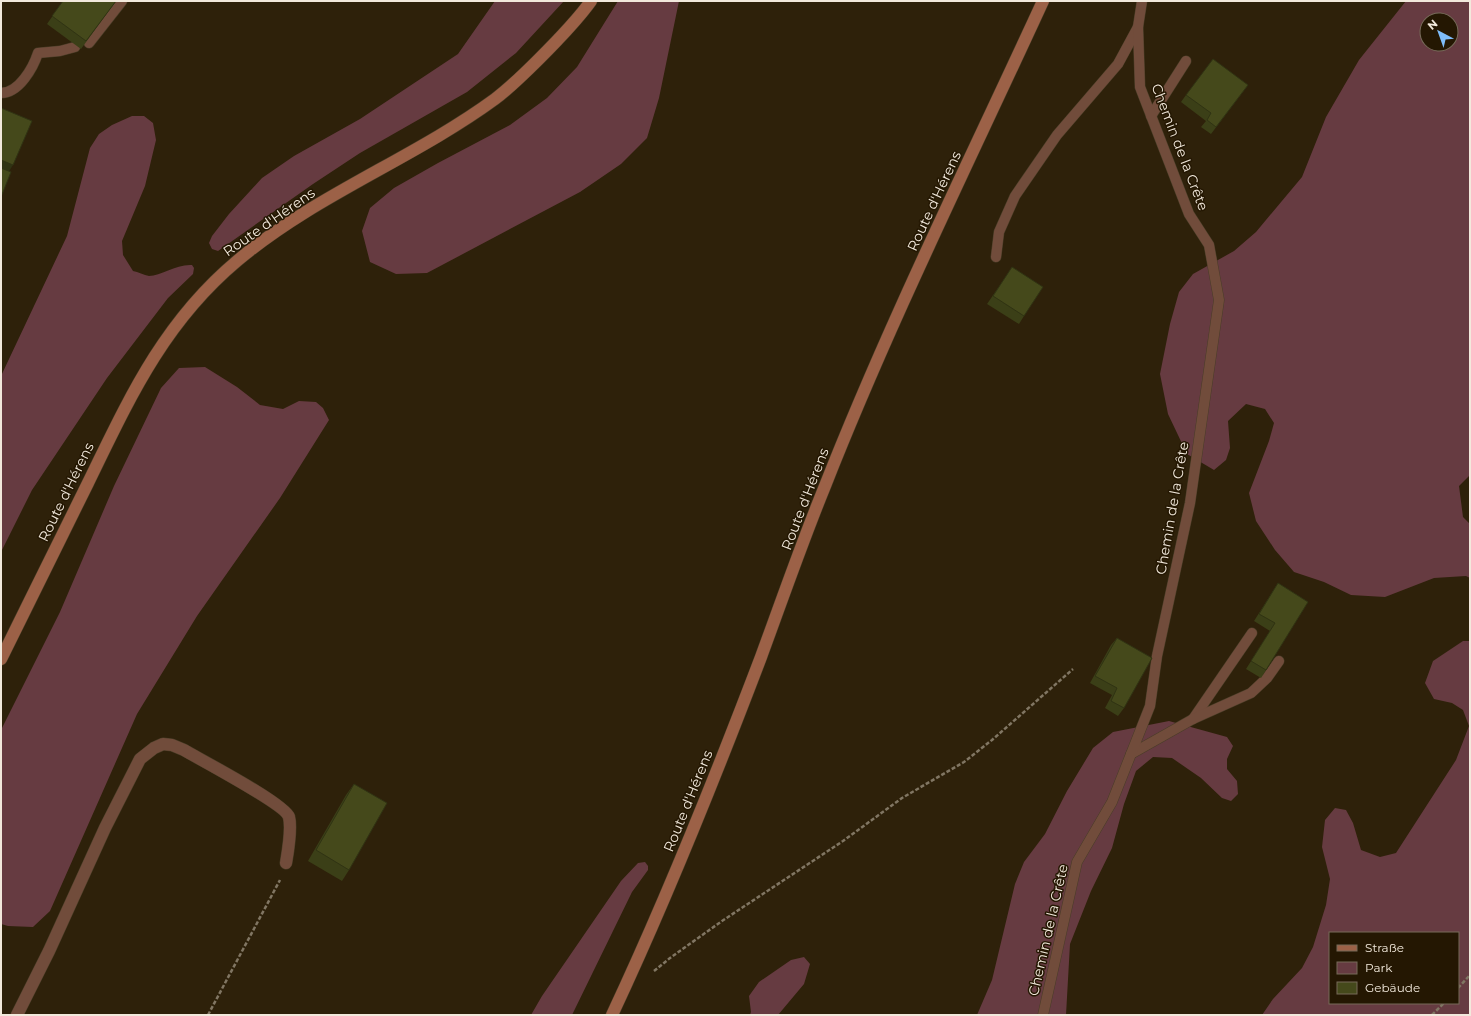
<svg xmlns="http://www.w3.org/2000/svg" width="1471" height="1016" viewBox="0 0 1471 1016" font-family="Montserrat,sans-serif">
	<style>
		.green { fill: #663b41; fill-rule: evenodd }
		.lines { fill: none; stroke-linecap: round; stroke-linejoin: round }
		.lane-casing { stroke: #493d27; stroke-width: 11 }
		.street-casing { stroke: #493d27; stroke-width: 13 }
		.secondary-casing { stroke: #493d27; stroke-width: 13 }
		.path { stroke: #817663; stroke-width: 2.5; stroke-dasharray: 4 2; stroke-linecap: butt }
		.lane { stroke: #714c3b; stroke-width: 10 }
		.street { stroke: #714c3b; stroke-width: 12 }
		.secondary { stroke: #9c6147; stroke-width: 12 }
		.wall { fill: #3b3f17 }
		.shaded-wall { fill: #303313 }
		.building { fill: #45491b; stroke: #303313 }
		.labels { text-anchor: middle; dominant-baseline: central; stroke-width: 3; stroke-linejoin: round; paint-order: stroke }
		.street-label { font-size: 14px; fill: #f2e9dc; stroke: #241702 }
	</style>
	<rect width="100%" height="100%" fill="#2e210a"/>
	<!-- green -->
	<g class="green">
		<path d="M495 1H564L516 53 467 92 360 153 313 184 218 251 212 249 209 243 212 236 229 214 262 178 294 156 360 119 458 54Z"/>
		<path d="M618 1H679L659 98 647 138 621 164 580 192 427 273 396 274 370 262 362 231 370 208 394 188 438 163 510 125 547 98 577 67Z"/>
		<path d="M1406 1H1470V475L1459 486 1463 517 1470 524V578L1466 576 1434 578 1385 597 1351 595 1324 582 1294 572 1275 550 1256 521 1249 493 1269 441 1274 423 1265 409 1246 404 1228 421 1230 448 1226 460 1214 470 1187 454 1168 414 1160 374 1170 324 1179 292 1193 274 1234 251 1256 232 1302 177 1326 117 1359 60ZM1427 20H1451V44H1427Z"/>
		<path d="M132 116H144L153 123 156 140 145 186 122 241 123 255 133 271C138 272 144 275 149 276 161 276 176 264 192 265L194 268 193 274 168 298 107 378 32 490 1 552V376L67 236 90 148 99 134 112 125Z"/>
		<path d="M205 367 237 387 260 405 283 409 299 401 316 402 323 408 329 420 280 498 197 616 137 714 50 911 33 927 8 926 1 924V730L60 612 114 486 161 388 179 368Z"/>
		<path d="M1463 641H1470V1015H1262L1273 999 1302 968 1313 947 1326 905 1330 879 1322 847 1325 820 1335 808 1346 810 1353 823 1361 850 1380 857 1396 853 1456 760 1469 726 1463 710 1452 703 1434 699 1425 683 1433 661ZM1330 933H1458V1003H1330Z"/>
		<path d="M1169 721 1227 737 1233 746 1227 759V769L1237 781 1238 794 1231 801 1222 798 1201 778 1172 758 1153 757 1136 771 1124 804 1112 848 1091 891 1070 944 1066 1015H977L992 980 1015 884 1024 862 1045 834 1067 791 1093 748 1113 732Z"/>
		<path d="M645 862 648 866V870L632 892 572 1015H531L542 996 621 881 638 863Z"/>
		<path d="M804 957 810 964 804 984 778 1015H750L751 1012 749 996 759 982 791 960Z"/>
	</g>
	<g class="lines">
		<defs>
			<g id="lane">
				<path d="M89 43 122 1"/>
				<path d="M1 93C19 93 33 68 38 53L60 51 75 47"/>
				<path d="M1151 116 1186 61"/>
				<path d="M996 257 999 232 1015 196 1057 135 1118 64 1138 27"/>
				<path d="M1193 719 1252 633"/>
				<path d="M1131 754 1193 719 1251 693 1267 678 1279 661"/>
				<path d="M1043 1015 1077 862 1112 802 1150 706 1157 656 1190 503 1219 300 1209 245 1189 214 1140 87 1138 27 1142 1"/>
			</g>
			<path id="street" d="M17 1015 49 951 105 828 140 759 154 748 163 744 172 745 184 750C201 760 285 804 289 817 292 829 288 851 286 863"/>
			<g id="secondary">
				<path d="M1 659C30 600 59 542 88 483 129 399 163 323 237 261 315 195 413 159 495 99 511 87 525 73 539 59 557 41 576 22 591 1"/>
				<path d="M612 1015C667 898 715 778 761 657 782 600 802 542 825 486 890 321 969 162 1043 1"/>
			</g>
		</defs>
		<!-- lane casing -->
		<use href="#lane" class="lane-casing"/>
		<!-- street casing -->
		<use href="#street" class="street-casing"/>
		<!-- secondary casing -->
		<use href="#secondary" class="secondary-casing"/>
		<!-- path -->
		<g class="path">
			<path d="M654 971 670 958 722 921 843 841 902 798 964 762 992 740 1073 669"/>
			<path d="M1458 988 1470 975"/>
			<path d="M208 1015 280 880"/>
			<path d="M1432 1015 1444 1003"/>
		</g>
		<!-- lane -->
		<use href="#lane" class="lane"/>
		<!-- street -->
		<use href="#street" class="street"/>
		<!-- secondary -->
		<use href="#secondary" class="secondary"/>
	</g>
	<!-- wall -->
	<g class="wall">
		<path d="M63 1H116L81 49 47 24Z"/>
		<path d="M1248 85 1211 134 1201 127 1206 121 1181 102 1186 95Z"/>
		<path d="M1007 275 1024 316 1019 324 987 304Z"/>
		<path d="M1278 583 1308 602 1266 670 1261 678 1246 669 1270 631 1254 621Z"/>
		<path d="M1117 638 1124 708 1118 716 1105 708 1112 695 1090 683 1111 645Z"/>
		<path d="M354 784 349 870 342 881 308 861 346 795Z"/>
	</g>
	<!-- shaded-wall -->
	<path class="shaded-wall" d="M1 160 13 165 8 173 1 170Z"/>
	<!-- building -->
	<g class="building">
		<path d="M63 1H116L86 41 52 16Z"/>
		<path d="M1213 59 1248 85 1216 127 1207 120 1211 113 1186 95Z"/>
		<path d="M1 108 32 121 13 165 1 160Z"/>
		<path d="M1 168 11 172 1 197Z"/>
		<path d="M1012 267 1043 287 1024 316 993 296Z"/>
		<path d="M1278 583 1308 602 1266 670 1251 661 1275 623 1259 614Z"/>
		<path d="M1117 638 1152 658 1124 708 1111 701 1117 688 1095 676Z"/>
		<path d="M354 784 387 803 349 870 316 850Z"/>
	</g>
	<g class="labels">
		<!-- street labels -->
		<g class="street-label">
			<text transform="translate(1180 147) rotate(69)">Chemin de la Crête</text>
			<text transform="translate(934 201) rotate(-65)">Route d'Hérens</text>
			<text transform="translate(269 222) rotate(-35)">Route d'Hérens</text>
			<text transform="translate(66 492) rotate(-64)">Route d'Hérens</text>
			<text transform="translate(805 499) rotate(-69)">Route d'Hérens</text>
			<text transform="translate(1172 508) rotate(-80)">Chemin de la Crête</text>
			<text transform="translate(688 801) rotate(-68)">Route d'Hérens</text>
			<text transform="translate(1048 930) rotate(-77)">Chemin de la Crête</text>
		</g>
	</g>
	<!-- border -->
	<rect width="1471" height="1016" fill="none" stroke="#f2e9dc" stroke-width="4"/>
	<!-- legend -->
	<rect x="1329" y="932" width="130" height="72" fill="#241702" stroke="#766b59"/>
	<rect x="1337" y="945" width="20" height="6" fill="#9c6147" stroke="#766b59"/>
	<text x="1365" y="952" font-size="12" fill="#f2e9dc">Straße</text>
	<rect x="1337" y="962" width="20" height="12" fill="#663b41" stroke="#766b59"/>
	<text x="1365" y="972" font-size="12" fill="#f2e9dc">Park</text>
	<rect x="1337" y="982" width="20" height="12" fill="#45491b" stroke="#766b59"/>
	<text x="1365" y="992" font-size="12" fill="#f2e9dc">Gebäude</text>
	<!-- north arrow -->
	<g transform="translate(1439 32) rotate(319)"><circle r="19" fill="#241702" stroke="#766b59"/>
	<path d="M0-3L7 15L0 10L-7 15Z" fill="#7fbdfa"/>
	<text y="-6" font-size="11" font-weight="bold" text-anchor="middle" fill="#f2e9dc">N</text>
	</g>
</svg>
